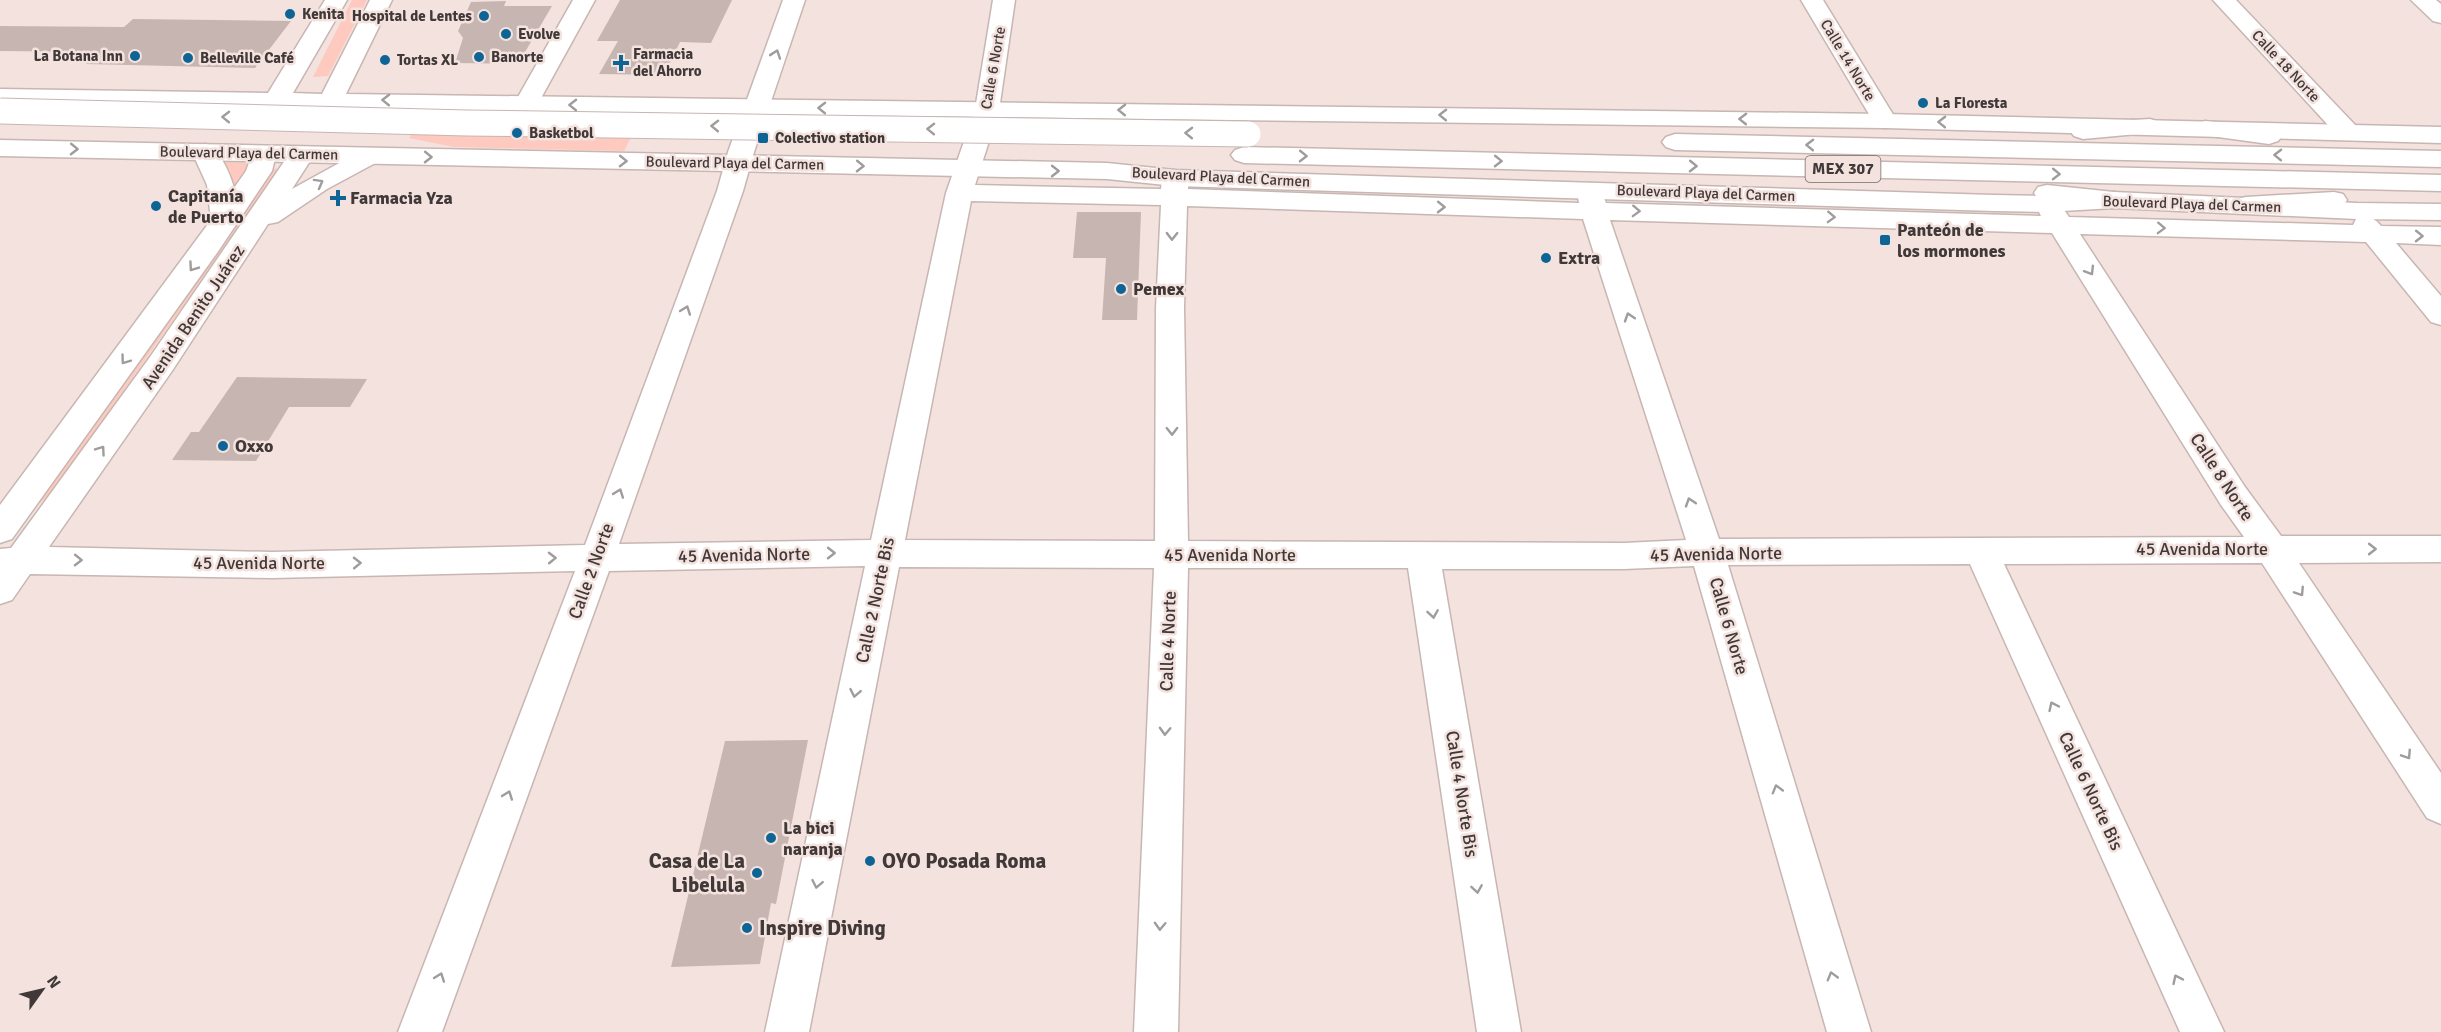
<svg xmlns="http://www.w3.org/2000/svg" width="2441" height="1032" viewBox="0 0 2441 1032" font-family="Signika,sans-serif">
	<style>
		.green { fill: #fec9be }
		.building { fill: #c6b5b1 }
		.lines { fill: none; stroke-linecap: round; stroke-linejoin: round }
		.minor-casing { stroke: #c7b6b2; stroke-width: 3 }
		.major-casing { stroke: #c7b6b2; stroke-width: 3 }
		.highway-casing { stroke: #c7b6b2; stroke-width: 3 }
		.minor { fill: #fff; fill-rule: evenodd }
		.major { fill: #fff; fill-rule: evenodd }
		.highway { fill: #fff; fill-rule: evenodd }
		.highway-bridge-casing { stroke: #c7b6b2; stroke-width: 27; stroke-linecap: butt }
		.highway-bridge { stroke: #fff; stroke-width: 25 }
		.oneway { stroke: #a09c9c }
		.poi-dot { fill: #0e6495; stroke: #f4e2de; stroke-width: 2 }
		.labels { text-anchor: middle; dominant-baseline: central; stroke-width: 5; stroke-linejoin: round; paint-order: stroke }
		.far-poi-label { font-size: 15px; font-weight: bold; fill: #403938; stroke: #f4e2de; text-anchor: start }
		.far-street-label { font-size: 15px; fill: #403938; stroke: #f4e2de }
		.shield { fill: #f4e2de; stroke: #766c6a; stroke-width: 1.5 }
		.shield-label { font-size: 16px; font-weight: bold; fill: #403938 }
		.poi-label { font-size: 18px; font-weight: bold; fill: #403938; stroke: #f4e2de; text-anchor: start }
		.street-label { font-size: 18px; fill: #403938; stroke: #f4e2de }
		.near-poi-label { font-size: 21px; font-weight: bold; fill: #403938; stroke: #f4e2de; text-anchor: start }
	</style>
	<rect width="100%" height="100%" fill="#f4e2de"/>
	<!-- green -->
	<g class="green">
		<path d="M352 0H367L328 76 313 77Z"/>
		<path d="M641 118 624 151 454 147 409 138 418 124Z"/>
		<path d="M224 162 251 163 236 189Z"/>
		<path d="M276 168 278 171 50 495 40 503 38 498 270 172Z"/>
	</g>
	<!-- building -->
	<g class="building">
		<path d="M620 0H732L711 43 680 42 664 75 599 74 618 41H597Z"/>
		<path d="M506 1 504 6H552L518 64 455 63 463 38 458 31 471 2Z"/>
		<path d="M133 19 291 21 255 68 86 64 98 52 0 51V26L124 27Z"/>
		<path d="M1077 212H1141L1137 320H1102L1106 258H1073Z"/>
		<path d="M237 377 367 379 350 407H289L256 461 172 460 191 432H199Z"/>
		<path d="M808 740 776 904 771 903 760 964 671 967 725 741Z"/>
	</g>
	<g class="lines">
		<defs>
			<g id="minor">
				<path d="M573 0H595L535 109 526 111 517 109 514 104Z"/>
				<path d="M783 0H805L754 152 743 191 619 544 871 540 946 193 975 110 993 0H1015L999 110 975 185 1161 189 1162 178 1166 172 1175 170 1184 172 1188 178V189L1579 203 1577 191 1581 185 1590 183 1599 185 1606 203 2041 216 2038 210 2042 204 2051 202 2060 204 2069 217 2353 225 2356 219C2368 216 2374 217 2381 226L2441 227V245L2396 243 2441 296V325L2431 322 2366 242 2080 234 2245 487 2281 536H2441V562L2299 563 2441 773V824L2427 818 2262 563 2004 564 2224 1032H2180L1970 564 1728 565 1871 1032H1827L1694 566 1624 569H1442L1521 1032H1477L1408 568H1188L1178 1032H1134L1154 568 899 567 809 1032H765L865 566 609 571 442 1032H398L575 571 272 578 30 574 12 600 0 604V549L11 548 150 357 292 150 301 147 310 150 314 155 292 189 361 151 370 148 379 151 383 156 379 161 327 189 278 222 268 224 172 371 49 547 272 552 585 545 717 191 728 152ZM971 201 1161 205 1156 308 1155 541 905 540ZM1187 206 1583 219 1686 540 1624 543 1188 541 1184 308ZM1610 220 2052 233 2221 505 2244 537 1719 539Z"/>
				<path d="M1801 0H1823L1897 121 1894 126 1885 128 1876 126Z"/>
				<path d="M2213 0H2236L2357 127 2361 132 2357 137 2348 140 2339 137Z"/>
				<path d="M2411 0H2436L2441 4V23L2433 21Z"/>
				<path d="M205 144 214 147C223 160 230 173 234 188L246 171 254 149 263 146 272 149 276 154 272 171 217 253 12 539 0 543V505L211 220 207 185 192 152 196 147Z"/>
			</g>
			<g id="major">
				<path d="M325 0H347L293 93 322 94 370 0H392L346 94 1885 114 2441 127V143L1885 128 339 109 330 124 321 126 312 124 309 119 314 108H287L279 125 270 127 261 125 258 120 263 108 0 103V89L268 93Z"/>
				<path d="M0 140 1107 163 1175 170 1994 195 2046 196 2114 192 2357 203 2441 204V220L2357 219 2114 208 2046 212 1994 211 1175 186 1107 179 0 156Z"/>
			</g>
			<g id="highway">
				<path d="M2150 119 2159 122 2163 127 2159 132 2083 139 2074 136 2070 131 2074 126 2083 123Z"/>
				<path d="M2205 121 2269 128 2278 131 2282 136 2278 141 2269 144 2196 134 2192 129 2196 124Z"/>
				<path d="M1675 134 2441 151V167L1675 150 1666 147 1662 142 1666 137Z"/>
				<path d="M1244 147 2441 175V191L1244 163 1235 160 1231 155 1235 150Z"/>
				<path d="M2047 185 2114 192 2123 194 2127 200 2123 206 2114 208 2038 199 2034 193 2038 187Z"/>
				<path d="M2334 192 2343 194 2347 200 2343 206 2246 213 2237 211 2233 205 2237 199 2246 197Z"/>
			</g>
		</defs>
		<!-- minor casing -->
		<use href="#minor" class="minor-casing"/>
		<!-- major casing -->
		<use href="#major" class="major-casing"/>
		<!-- highway casing -->
		<use href="#highway" class="highway-casing"/>
		<!-- minor -->
		<use href="#minor" class="minor"/>
		<!-- major -->
		<use href="#major" class="major"/>
		<!-- highway -->
		<use href="#highway" class="highway"/>
		<defs>
			<path id="highway-bridge" d="M0 111 467 123 1248 134"/>
		</defs>
		<!-- highway-bridge casing -->
		<use href="#highway-bridge" class="highway-bridge-casing"/>
		<!-- highway-bridge -->
		<use href="#highway-bridge" class="highway-bridge"/>
	</g>
	<!-- one-way arrows -->
	<defs><path id="oneway-chevron" d="M-2-3.5L2.5 0L-2 3.5" fill="none" stroke-width="1.6" stroke-linecap="round" stroke-linejoin="round" transform="scale(1.5)"/></defs>
	<g class="oneway">
		<use href="#oneway-chevron" transform="translate(776 54) rotate(-71)"/>
		<use href="#oneway-chevron" transform="translate(386 100) rotate(-179)"/>
		<use href="#oneway-chevron" transform="translate(573 105) rotate(-179)"/>
		<use href="#oneway-chevron" transform="translate(822 108) rotate(-179)"/>
		<use href="#oneway-chevron" transform="translate(1122 110) rotate(-179)"/>
		<use href="#oneway-chevron" transform="translate(1443 115) rotate(-179)"/>
		<use href="#oneway-chevron" transform="translate(226 117) rotate(-179)"/>
		<use href="#oneway-chevron" transform="translate(1743 119) rotate(-179)"/>
		<use href="#oneway-chevron" transform="translate(1942 122) rotate(-179)"/>
		<use href="#oneway-chevron" transform="translate(715 126) rotate(-179)"/>
		<use href="#oneway-chevron" transform="translate(931 129) rotate(-179)"/>
		<use href="#oneway-chevron" transform="translate(1189 133) rotate(-179)"/>
		<use href="#oneway-chevron" transform="translate(1810 145) rotate(-179)"/>
		<use href="#oneway-chevron" transform="translate(74 149) rotate(1)"/>
		<use href="#oneway-chevron" transform="translate(2278 155) rotate(-179)"/>
		<use href="#oneway-chevron" transform="translate(1303 156) rotate(1)"/>
		<use href="#oneway-chevron" transform="translate(428 157) rotate(1)"/>
		<use href="#oneway-chevron" transform="translate(623 161) rotate(1)"/>
		<use href="#oneway-chevron" transform="translate(1498 161) rotate(1)"/>
		<use href="#oneway-chevron" transform="translate(860 166) rotate(1)"/>
		<use href="#oneway-chevron" transform="translate(1693 166) rotate(1)"/>
		<use href="#oneway-chevron" transform="translate(1055 171)"/>
		<use href="#oneway-chevron" transform="translate(2056 174) rotate(1)"/>
		<use href="#oneway-chevron" transform="translate(319 183) rotate(-29)"/>
		<use href="#oneway-chevron" transform="translate(1441 207) rotate(1)"/>
		<use href="#oneway-chevron" transform="translate(1636 211) rotate(2)"/>
		<use href="#oneway-chevron" transform="translate(1831 217) rotate(2)"/>
		<use href="#oneway-chevron" transform="translate(2161 228) rotate(2)"/>
		<use href="#oneway-chevron" transform="translate(1172 236) rotate(91)"/>
		<use href="#oneway-chevron" transform="translate(2419 236) rotate(1)"/>
		<use href="#oneway-chevron" transform="translate(193 267) rotate(125)"/>
		<use href="#oneway-chevron" transform="translate(2090 271) rotate(58)"/>
		<use href="#oneway-chevron" transform="translate(686 310) rotate(-70)"/>
		<use href="#oneway-chevron" transform="translate(1629 317) rotate(-108)"/>
		<use href="#oneway-chevron" transform="translate(125 360) rotate(126)"/>
		<use href="#oneway-chevron" transform="translate(1172 431) rotate(89)"/>
		<use href="#oneway-chevron" transform="translate(101 450) rotate(-55)"/>
		<use href="#oneway-chevron" transform="translate(619 493) rotate(-70)"/>
		<use href="#oneway-chevron" transform="translate(1690 502) rotate(-108)"/>
		<use href="#oneway-chevron" transform="translate(2372 549)"/>
		<use href="#oneway-chevron" transform="translate(831 553)"/>
		<use href="#oneway-chevron" transform="translate(552 558) rotate(-1)"/>
		<use href="#oneway-chevron" transform="translate(78 560) rotate(1)"/>
		<use href="#oneway-chevron" transform="translate(357 563) rotate(-1)"/>
		<use href="#oneway-chevron" transform="translate(2300 592) rotate(57)"/>
		<use href="#oneway-chevron" transform="translate(1433 614) rotate(81)"/>
		<use href="#oneway-chevron" transform="translate(855 693) rotate(101)"/>
		<use href="#oneway-chevron" transform="translate(2053 706) rotate(-115)"/>
		<use href="#oneway-chevron" transform="translate(1165 731) rotate(92)"/>
		<use href="#oneway-chevron" transform="translate(2407 755) rotate(57)"/>
		<use href="#oneway-chevron" transform="translate(1777 789) rotate(-106)"/>
		<use href="#oneway-chevron" transform="translate(508 795) rotate(-70)"/>
		<use href="#oneway-chevron" transform="translate(817 884) rotate(101)"/>
		<use href="#oneway-chevron" transform="translate(1477 889) rotate(81)"/>
		<use href="#oneway-chevron" transform="translate(1160 926) rotate(92)"/>
		<use href="#oneway-chevron" transform="translate(1832 976) rotate(-106)"/>
		<use href="#oneway-chevron" transform="translate(440 977) rotate(-70)"/>
		<use href="#oneway-chevron" transform="translate(2177 979) rotate(-115)"/>
	</g>
	<!-- markers -->
	<g class="poi-dot">
		<circle cx="290" cy="14" r="6"/>
		<circle cx="484" cy="16" r="6"/>
		<circle cx="506" cy="34" r="6"/>
		<circle cx="135" cy="56" r="6"/>
		<circle cx="479" cy="57" r="6"/>
		<circle cx="188" cy="58" r="6"/>
		<circle cx="385" cy="60" r="6"/>
		<path d="M618 54h6v6h6v6h-6v6h-6v-6h-6v-6h6z"/>
		<circle cx="1923" cy="103" r="6"/>
		<circle cx="517" cy="133" r="6"/>
		<rect x="757" y="132" width="12" height="12" rx="3"/>
		<path d="M335 189h6v6h6v6h-6v6h-6v-6h-6v-6h6z"/>
		<circle cx="156" cy="206" r="6"/>
		<rect x="1879" y="234" width="12" height="12" rx="3"/>
		<circle cx="1546" cy="258" r="6"/>
		<circle cx="1121" cy="289" r="6"/>
		<circle cx="223" cy="446" r="6"/>
		<circle cx="771" cy="838" r="6"/>
		<circle cx="870" cy="861" r="6"/>
		<circle cx="757" cy="873" r="6"/>
		<circle cx="747" cy="928" r="6"/>
	</g>
	<g class="labels">
		<!-- far-poi labels -->
		<g class="far-poi-label">
			<text x="302" y="14">Kenita</text>
			<text x="472" y="16" text-anchor="end">Hospital de Lentes</text>
			<text x="518" y="34">Evolve</text>
			<text x="633" y="54">Farmacia<tspan x="633" dy="17">del Ahorro</tspan></text>
			<text x="123" y="56" text-anchor="end">La Botana Inn</text>
			<text x="491" y="57">Banorte</text>
			<text x="200" y="58">Belleville Café</text>
			<text x="397" y="60">Tortas XL</text>
			<text x="1935" y="103">La Floresta</text>
			<text x="529" y="133">Basketbol</text>
			<text x="775" y="138">Colectivo station</text>
		</g>
		<!-- far-street labels -->
		<g class="far-street-label">
			<text transform="translate(1848 60) rotate(59)">Calle 14 Norte</text>
			<text transform="translate(2286 66) rotate(47)">Calle 18 Norte</text>
			<text transform="translate(993 68) rotate(-80)">Calle 6 Norte</text>
			<text transform="translate(249 153) rotate(1)">Boulevard Playa del Carmen</text>
			<text transform="translate(735 163) rotate(1)">Boulevard Playa del Carmen</text>
			<text transform="translate(1221 177) rotate(3)">Boulevard Playa del Carmen</text>
			<text transform="translate(1706 193) rotate(2)">Boulevard Playa del Carmen</text>
			<text transform="translate(2192 204) rotate(2)">Boulevard Playa del Carmen</text>
		</g>
		<!-- shield labels -->
		<rect class="shield" x="1805.5" y="156" width="75" height="26" rx="4.5"/>
		<g class="shield-label">
			<text x="1843" y="169">MEX 307</text>
		</g>
		<!-- poi labels -->
		<g class="poi-label">
			<text x="168" y="196">Capitanía<tspan x="168" dy="21">de Puerto</tspan></text>
			<text x="350" y="198">Farmacia Yza</text>
			<text x="1897" y="230">Panteón de<tspan x="1897" dy="21">los mormones</tspan></text>
			<text x="1558" y="258">Extra</text>
			<text x="1133" y="289">Pemex</text>
			<text x="235" y="446">Oxxo</text>
			<text x="783" y="828">La bici<tspan x="783" dy="21">naranja</tspan></text>
		</g>
		<!-- street labels -->
		<g class="street-label">
			<text transform="translate(193 317) rotate(-56)">Avenida Benito Juárez</text>
			<text transform="translate(2222 477) rotate(57)">Calle 8 Norte</text>
			<text x="2202" y="549">45 Avenida Norte</text>
			<text transform="translate(1716 554) rotate(-1)">45 Avenida Norte</text>
			<text transform="translate(744 555) rotate(-1)">45 Avenida Norte</text>
			<text x="1230" y="555">45 Avenida Norte</text>
			<text x="259" y="563">45 Avenida Norte</text>
			<text transform="translate(591 571) rotate(-70)">Calle 2 Norte</text>
			<text transform="translate(875 600) rotate(-78)">Calle 2 Norte Bis</text>
			<text transform="translate(1729 626) rotate(74)">Calle 6 Norte</text>
			<text transform="translate(1168 641) rotate(-88)">Calle 4 Norte</text>
			<text transform="translate(2091 791) rotate(65)">Calle 6 Norte Bis</text>
			<text transform="translate(1462 794) rotate(81)">Calle 4 Norte Bis</text>
		</g>
		<!-- near-poi labels -->
		<g class="near-poi-label">
			<text x="745" y="861" text-anchor="end">Casa de La<tspan x="745" dy="24">Libelula</tspan></text>
			<text x="882" y="861">OYO Posada Roma</text>
			<text x="759" y="928">Inspire Diving</text>
		</g>
	</g>
	<!-- north arrow -->
	<g transform="translate(42 990) rotate(56)" stroke="#f4e2de" stroke-width="4.5" paint-order="stroke">
	<path d="M0-4.5L10 22L0 15L-10 22Z" fill="#403938"/>
	<text y="-9" font-size="16" font-weight="bold" text-anchor="middle" fill="#403938">N</text>
	</g>
</svg>
